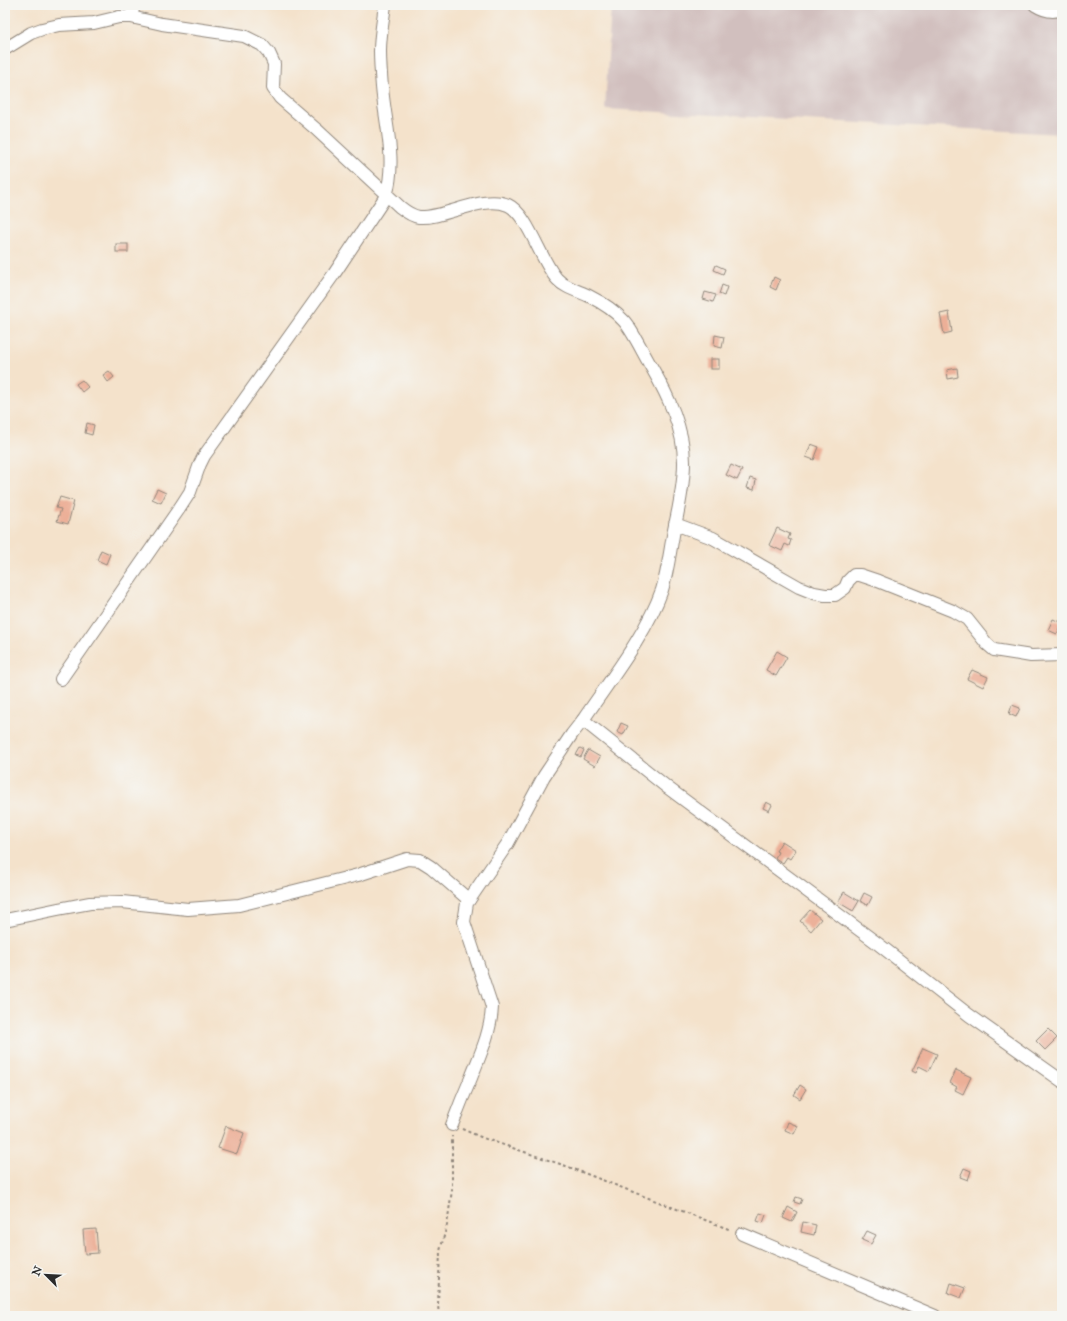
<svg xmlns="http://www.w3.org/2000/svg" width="1067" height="1321" viewBox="0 0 1067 1321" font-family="'IM FELL Great Primer',serif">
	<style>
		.industrial { fill: #d1bfbe }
		.building { fill: #ecaf97 }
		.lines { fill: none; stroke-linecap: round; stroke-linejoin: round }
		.minor-casing { stroke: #90867b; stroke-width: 14 }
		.path { stroke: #90867b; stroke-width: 2; stroke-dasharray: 3 3; stroke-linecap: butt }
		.minor { stroke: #fff; stroke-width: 12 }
	</style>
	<rect width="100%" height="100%" fill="#f6f6f2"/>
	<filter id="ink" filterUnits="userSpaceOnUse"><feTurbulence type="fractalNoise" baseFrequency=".025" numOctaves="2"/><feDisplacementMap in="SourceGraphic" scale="8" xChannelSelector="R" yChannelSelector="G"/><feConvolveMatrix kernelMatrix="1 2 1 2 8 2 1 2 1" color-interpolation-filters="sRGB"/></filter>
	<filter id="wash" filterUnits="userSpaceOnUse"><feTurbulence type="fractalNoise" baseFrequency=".012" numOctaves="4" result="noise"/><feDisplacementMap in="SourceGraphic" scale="16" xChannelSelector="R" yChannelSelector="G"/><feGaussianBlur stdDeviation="0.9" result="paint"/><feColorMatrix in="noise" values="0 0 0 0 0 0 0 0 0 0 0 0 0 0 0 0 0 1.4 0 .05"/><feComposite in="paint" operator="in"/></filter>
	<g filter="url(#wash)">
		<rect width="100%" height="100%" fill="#f4e2cb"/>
		<!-- industrial -->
		<path class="industrial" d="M611 5H1062V134L605 109Z"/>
		<g id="blocks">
			<!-- building -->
			<g class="building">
				<rect x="116" y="244" width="12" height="8"/>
				<path d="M716 265 725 269 723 274 714 270Z"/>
				<path d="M774 277 780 280 776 290 770 287Z"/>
				<path d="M722 285 727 287 724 296 719 294Z"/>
				<path d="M705 292 716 295 713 302 703 299Z"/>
				<path d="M949 312 952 332 944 334 940 314Z"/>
				<path d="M715 335 724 337 722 348 714 346Z"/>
				<rect x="710" y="359" width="9" height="10"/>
				<path d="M957 368 958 377 948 379 947 370Z"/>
				<path d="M109 371 114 377 108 382 103 375Z"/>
				<path d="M82 380 88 387 82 392 76 384Z"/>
				<path d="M87 423 94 425 92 435 85 433Z"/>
				<path d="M811 444 819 447 814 460 806 457Z"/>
				<path d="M731 465 742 470 737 480 726 475Z"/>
				<path d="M750 478 756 480 754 490 747 488Z"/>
				<path d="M157 489 166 493 161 503 152 499Z"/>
				<path d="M60 497 74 501 68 524 57 521 61 509 56 508Z"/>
				<path d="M777 528 790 534 788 539 791 540 789 546 785 544 782 551 769 545Z"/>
				<path d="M101 550 110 554 106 564 97 560Z"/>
				<path d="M1053 619 1062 623 1057 634 1048 630Z"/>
				<path d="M777 651 787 657 776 676 766 670Z"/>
				<path d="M972 670 988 677 983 687 967 679Z"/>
				<path d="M1012 705 1020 708 1016 717 1009 714Z"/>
				<path d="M621 723 628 726 623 735 617 732Z"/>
				<path d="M580 748 584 750 581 757 576 755Z"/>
				<path d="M588 750 600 757 595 766 583 759Z"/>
				<path d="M766 802 772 805 769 811 763 808Z"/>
				<path d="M782 841 796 850 790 859 787 857 783 863 775 858 778 852 776 851Z"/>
				<path d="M844 892 859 901 853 911 838 902Z"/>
				<path d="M864 893 872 897 868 905 860 901Z"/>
				<path d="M810 910 821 919 811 931 800 921Z"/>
				<path d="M1048 1029 1057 1038 1045 1050 1036 1041Z"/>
				<path d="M923 1048 937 1054 929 1071 919 1066 916 1073 912 1071Z"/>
				<path d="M956 1070 971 1077 963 1094 955 1090 957 1087 950 1083Z"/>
				<path d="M800 1085 806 1089 800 1099 794 1095Z"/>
				<path d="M788 1122 798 1126 794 1134 785 1130Z"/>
				<path d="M226 1126 244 1133 237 1154 218 1148Z"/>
				<path d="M964 1168 971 1171 968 1180 960 1177Z"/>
				<path d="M796 1197 802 1199 800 1204 794 1202Z"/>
				<path d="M788 1207 797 1212 792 1222 783 1218Z"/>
				<path d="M760 1213 766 1215 763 1223 757 1221Z"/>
				<path d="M803 1222 816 1225 814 1235 801 1232Z"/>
				<path d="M96 1229 98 1253 85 1254 83 1230Z"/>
				<path d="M867 1231 876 1235 871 1244 862 1240Z"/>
				<path d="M951 1283 965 1288 961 1298 948 1293Z"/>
			</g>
		</g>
	</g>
	<g filter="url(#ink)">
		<use href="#blocks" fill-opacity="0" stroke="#90867b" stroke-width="1"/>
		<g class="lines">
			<defs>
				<g id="minor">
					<path d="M1035 5C1043 10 1053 13 1062 9"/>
					<path d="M131 17 134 5"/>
					<path d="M5 49 31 33 42 29 59 25 94 23 119 17H131L162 24 244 36 262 45 269 53 274 64 273 88 280 98 317 130 400 207C405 211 412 216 419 217 444 219 483 194 508 205 528 214 541 262 557 279 565 288 579 291 589 296 601 302 615 311 624 321 633 331 644 355 652 368 668 396 684 429 684 462 684 484 679 508 674 530 670 550 668 571 662 590 646 635 610 680 583 720"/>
					<path d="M675 524 713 538 799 587 814 593 825 595H835L845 588 848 581 854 575H860L878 581 953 611 967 619 987 644 994 650 1031 656 1062 655"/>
					<path d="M61 679 181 506 190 492 200 464 204 456 334 274 386 196C397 159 385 124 382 87 381 75 380 63 380 51 380 36 383 20 385 5"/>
					<path d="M5 920 58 909 90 903 122 902 188 909 239 905 358 875 407 859 420 860 431 867 469 900"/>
					<path d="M452 1125C458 1109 464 1094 471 1078 480 1055 491 1032 492 1007L464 922 467 903 508 843 544 776 572 734 583 720 668 788 877 943 969 1015 1062 1081"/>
					<path d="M742 1234 935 1316"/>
				</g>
			</defs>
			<!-- minor casing -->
			<use href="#minor" class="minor-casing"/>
			<!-- path -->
			<g class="path">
				<path d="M462 1129 483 1138 566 1166 731 1230"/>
				<path d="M439 1316 438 1305 440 1251 447 1225 452 1190V1136"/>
			</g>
			<!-- minor -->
			<use href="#minor" class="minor"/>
		</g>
	</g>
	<!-- margin -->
	<rect width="1067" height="1321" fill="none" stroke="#f6f6f2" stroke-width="20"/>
	<!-- north arrow -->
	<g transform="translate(46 1275) rotate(294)" stroke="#f6f6f2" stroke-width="3" paint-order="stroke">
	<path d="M0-3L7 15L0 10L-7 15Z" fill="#2b2b2b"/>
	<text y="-6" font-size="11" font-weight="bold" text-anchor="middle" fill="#2b2b2b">N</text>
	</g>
</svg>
